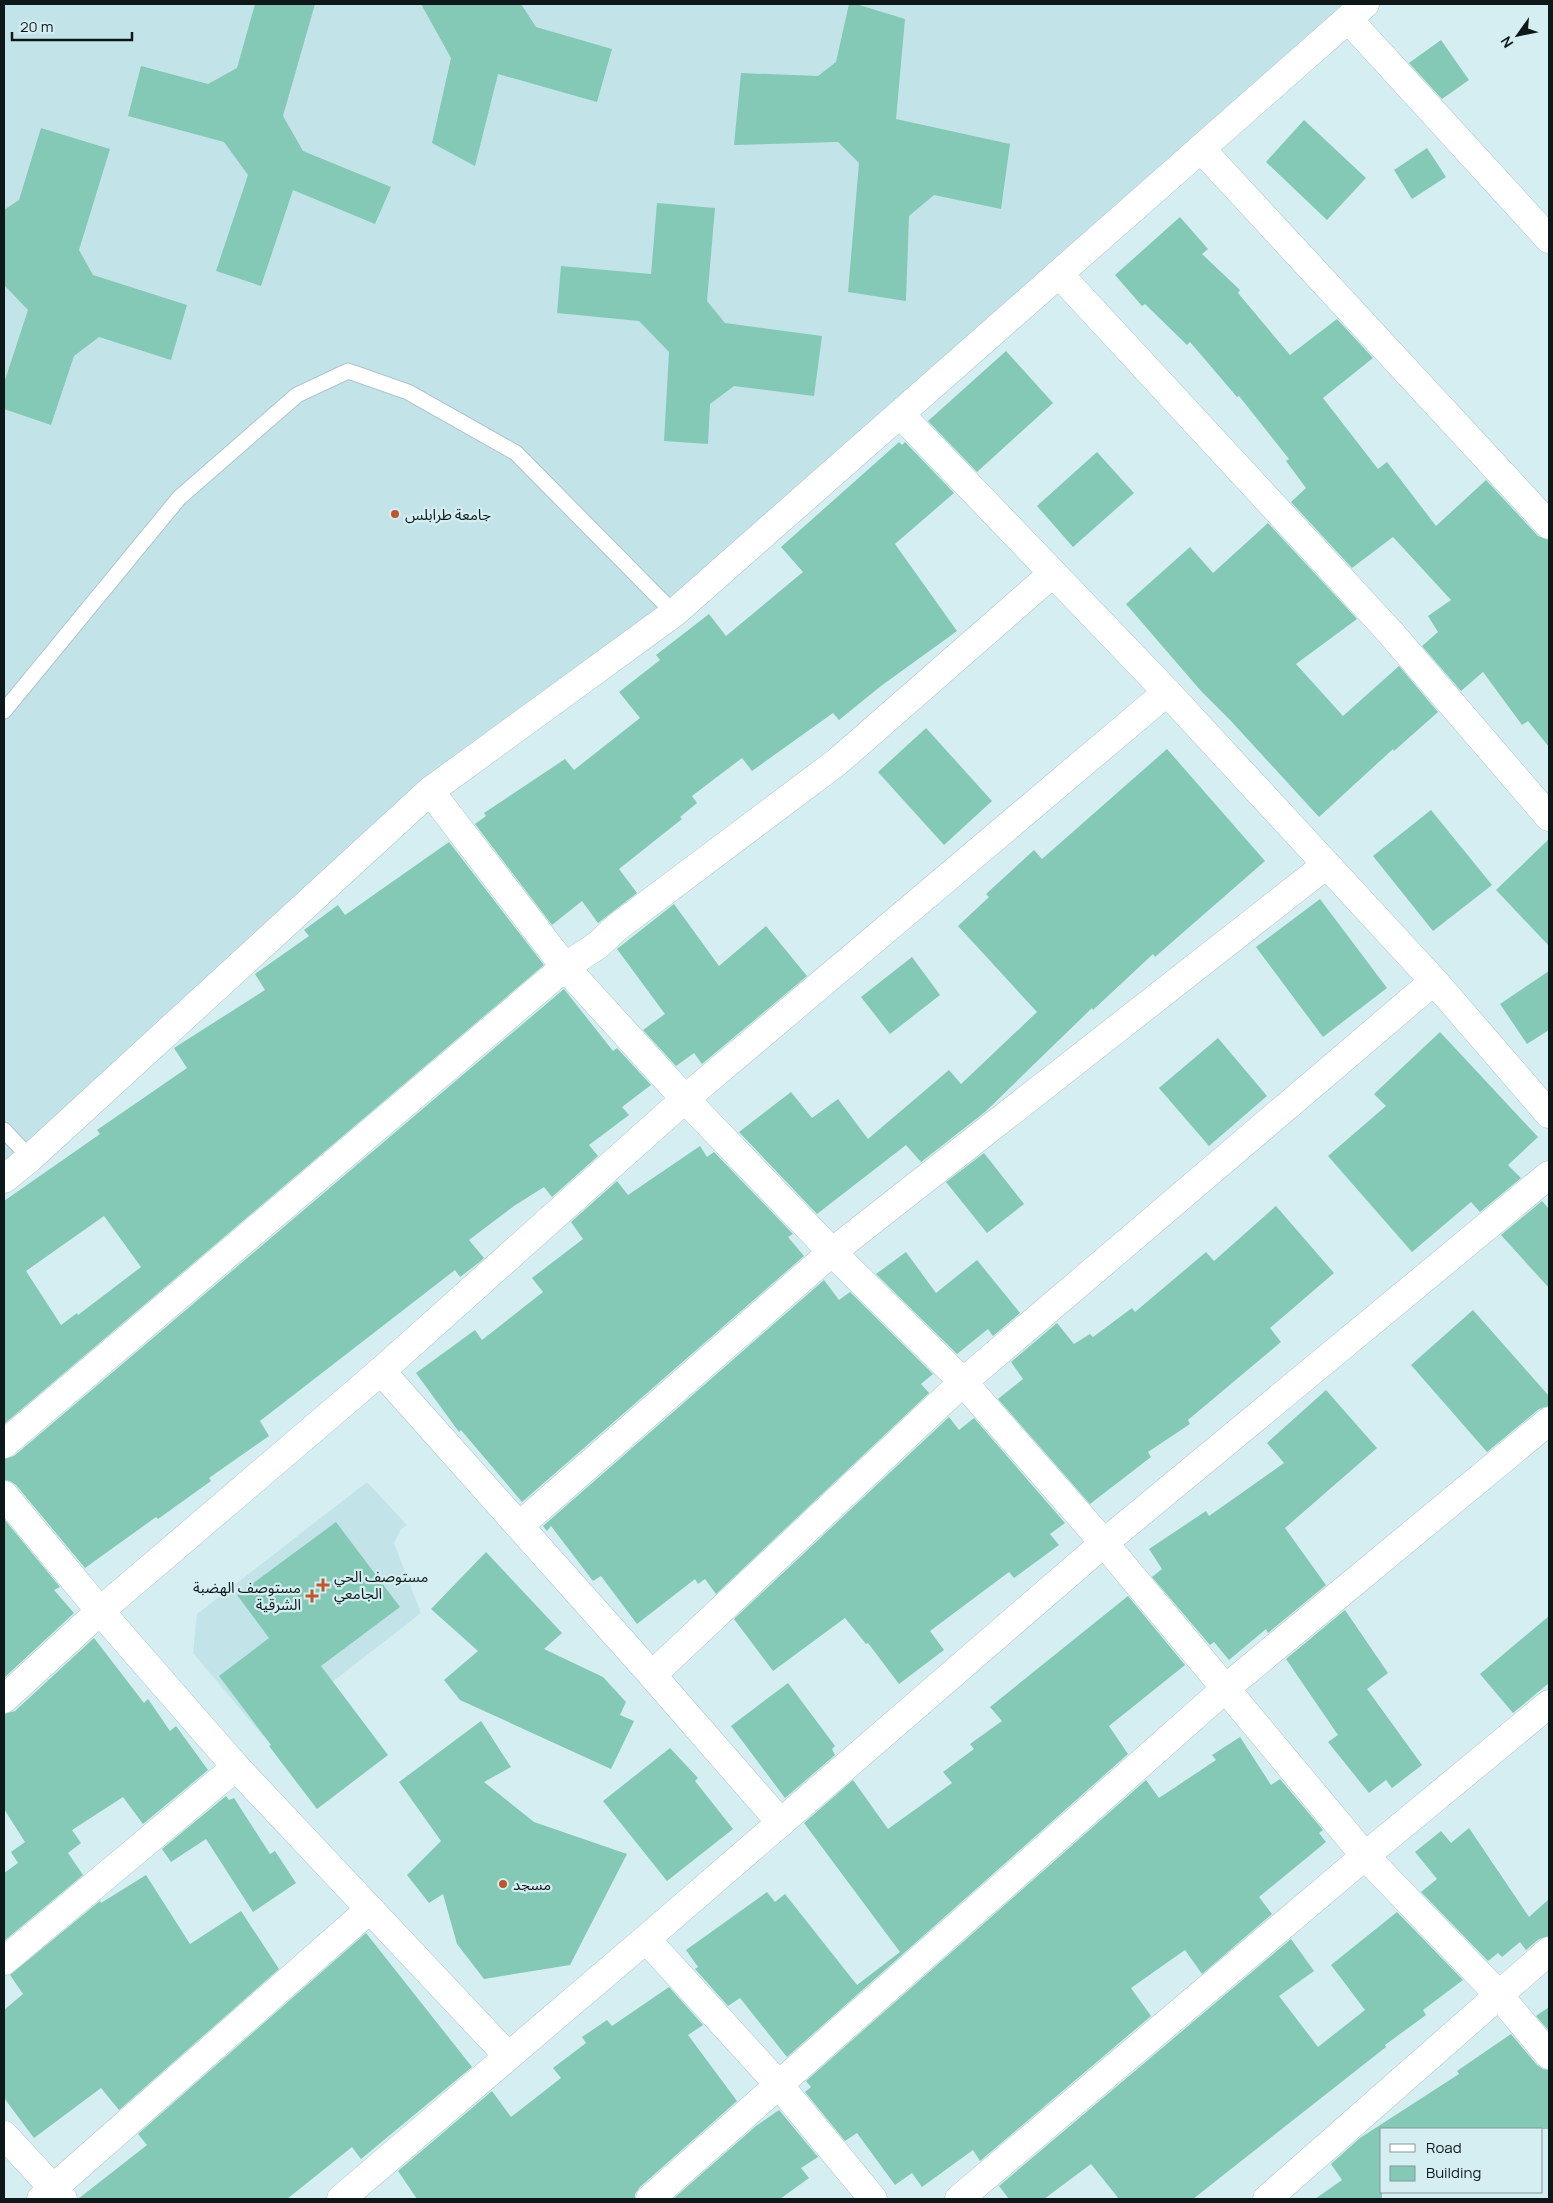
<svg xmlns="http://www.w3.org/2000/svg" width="1553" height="2203" viewBox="0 0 1553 2203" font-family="Manrope,'Noto Sans Arabic',sans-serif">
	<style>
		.built { fill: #c2e4e9 }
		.building { fill: #83c9b6; fill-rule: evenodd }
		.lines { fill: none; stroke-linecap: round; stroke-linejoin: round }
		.service-casing { stroke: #adc5c9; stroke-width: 17 }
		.minor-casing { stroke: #adc5c9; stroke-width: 29 }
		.service { stroke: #fff; stroke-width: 15 }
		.minor { stroke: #fff; stroke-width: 28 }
		.poi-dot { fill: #be572b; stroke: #d5eef2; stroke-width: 2 }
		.labels { text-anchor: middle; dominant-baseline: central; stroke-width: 4.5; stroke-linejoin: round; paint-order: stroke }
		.poi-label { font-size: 15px; fill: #0f1819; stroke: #d5eef2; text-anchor: start }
	</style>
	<rect width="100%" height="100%" fill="#d5eef2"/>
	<!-- built -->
	<g class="built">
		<path d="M4 4H1365L674 613 430 791 4 1179Z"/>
		<path d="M367 1482 407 1525 401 1529 394 1543 421 1613 263 1736 193 1653 197 1614Z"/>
	</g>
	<!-- building -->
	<g class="building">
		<path d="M255 4H315L283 116 303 151 391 187 375 224 293 190 261 286 216 271 248 175 224 142 128 116 141 66 208 84 237 68Z"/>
		<path d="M421 4H521L536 27 612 49 597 102 498 74 475 166 432 143 451 58Z"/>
		<path d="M849 4H856L905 19 896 119 1010 144 1001 209 934 195 909 216 906 301 848 292 859 163 838 142 734 145 741 73 818 76 836 62Z"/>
		<path d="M1441 40 1469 80 1442 99 1409 63Z"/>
		<path d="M1304 120 1366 178 1327 220 1266 162Z"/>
		<path d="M41 128 110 149 79 250 93 275 187 305 171 360 99 337 74 356 51 425 4 409V383L28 310 4 285V210L19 200Z"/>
		<path d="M1427 148 1446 177 1412 199 1394 170Z"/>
		<path d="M657 203 715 208 707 301 725 323 822 336 814 396 734 386 710 404 708 444 664 441 669 352 639 321 557 313 561 266 651 274Z"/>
		<path d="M1180 217 1208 249 1202 254 1240 290 1238 293 1290 355 1337 319 1373 358 1323 398 1378 469 1387 462 1436 526 1486 480 1538 536 1549 540V747L1528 721 1522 725 1483 672 1461 691 1422 646 1438 632 1428 616 1451 600 1393 537 1352 568 1291 502 1306 488 1286 461 1289 459 1239 396 1237 397 1190 342 1187 345 1145 304 1142 306 1115 275Z"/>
		<path d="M1006 351 1053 403 977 472 928 421Z"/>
		<path d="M899 442 902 445 905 442 954 493 895 544 957 631 881 686 839 720 833 713 752 771 742 758 692 796 697 803 680 817 682 819 619 869 637 893 598 923 582 901 552 925 475 824 486 816 484 813 565 759 574 770 640 718 619 692 660 660 656 655 709 614 726 636 803 572 781 547Z"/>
		<path d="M1097 452 1134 493 1073 547 1037 506Z"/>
		<path d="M1268 523 1357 619 1296 664 1343 716 1399 666 1438 712 1394 751 1393 749 1319 817 1231 721 1201 691 1126 604 1190 547 1213 573Z"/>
		<path d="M926 728 992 801 944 845 878 772Z"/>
		<path d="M1167 749 1265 861 1155 957 1153 954 1093 1010 1092 1008 985 1112 921 1162 906 1145 817 1214 739 1132 791 1092 812 1118 838 1099 868 1139 949 1070 961 1084 1037 1012 958 926 989 897 986 894 1034 850 1042 859Z"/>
		<path d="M1431 810 1492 885 1433 931 1373 856Z"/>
		<path d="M1549 839V946L1496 890Z"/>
		<path d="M449 842 544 965 4 1424V1201L100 1134 97 1130 187 1068 174 1048 265 990 255 974 309 936 304 930 338 905 345 915ZM104 1216 141 1267 78 1315 77 1313 61 1325 26 1271Z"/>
		<path d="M1320 899 1387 988 1323 1037 1256 947Z"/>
		<path d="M674 904 719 966 766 926 807 976 702 1064 694 1053 676 1066 643 1030 665 1014 617 949Z"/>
		<path d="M912 957 940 995 890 1034 861 997Z"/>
		<path d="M1549 971V1030L1527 1044 1500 1004Z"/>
		<path d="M564 989 613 1051 617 1048 651 1085 622 1107 629 1115 589 1145 598 1156 552 1197 544 1187 514 1206 469 1240 484 1258 481 1261 460 1277 455 1270 260 1421 269 1436 209 1478 211 1481 158 1519 156 1517 85 1568 16 1485 10 1481 4 1480V1459L14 1456Z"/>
		<path d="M1440 1032 1538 1137 1508 1165 1521 1178 1480 1212 1471 1202 1412 1252 1328 1156 1386 1106 1374 1094Z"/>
		<path d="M1218 1038 1267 1096 1209 1146 1159 1088Z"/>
		<path d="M700 1146 707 1157 714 1152 793 1234 788 1237 804 1256 522 1502 461 1430 459 1432 416 1373 475 1330 482 1340 543 1292 532 1278 583 1239 571 1222 617 1181 628 1195Z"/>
		<path d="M984 1153 1024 1204 987 1233 946 1182Z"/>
		<path d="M1542 1201 1549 1209V1288L1501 1235Z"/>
		<path d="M1276 1206 1334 1273 1270 1328 1281 1342 1188 1420 1190 1424 1148 1452 1151 1457 1090 1504 998 1399 1023 1379 1011 1362 1057 1323 1074 1344 1090 1334 1093 1337 1132 1308 1135 1312 1206 1252 1214 1261Z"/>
		<path d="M906 1252 936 1293 977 1260 1020 1313 993 1336 988 1329 957 1354 876 1274Z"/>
		<path d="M824 1280 839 1300 850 1292 933 1374 921 1384 929 1393 716 1594 705 1579 698 1584 695 1579 637 1624 601 1576 593 1581 551 1526 547 1531 543 1526Z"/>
		<path d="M1473 1310 1549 1396V1406L1539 1409 1487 1452 1411 1365Z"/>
		<path d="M1326 1390 1377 1448 1285 1528 1326 1585 1268 1633 1266 1629 1229 1660 1214 1642 1210 1645 1152 1577 1162 1569 1149 1549 1206 1511 1209 1516 1284 1463 1267 1443Z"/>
		<path d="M949 1417 959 1430 974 1418 1065 1523 1050 1534 1059 1545 1014 1578 1009 1572 930 1631 944 1650 899 1684 868 1643 866 1644 845 1618 773 1671 734 1619Z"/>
		<path d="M4 1519 60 1587 54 1590 74 1613 4 1678Z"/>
		<path d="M336 1522 400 1607 321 1666 388 1755 317 1809 269 1746 271 1745 219 1676 269 1638 237 1595Z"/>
		<path d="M486 1552 562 1633 544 1649 603 1677 626 1702 620 1715 634 1721 611 1769 460 1700 444 1680 478 1651 431 1609Z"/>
		<path d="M1128 1596 1185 1665 1109 1726 1128 1754 787 2057 740 1998 728 2006 695 1969 698 1967 686 1950 767 1892 775 1902 785 1894 857 1985 900 1952 804 1823 853 1780 888 1829 952 1783 943 1772 974 1749 970 1744 1002 1721 990 1707Z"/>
		<path d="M1345 1610 1388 1673 1367 1689 1422 1765 1392 1788 1386 1780 1369 1793 1328 1742 1338 1735 1286 1659Z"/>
		<path d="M1549 1616V1683L1513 1713 1480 1674Z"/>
		<path d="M94 1638 144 1703 148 1699 170 1731 176 1726 208 1770 143 1824 123 1797 72 1830 81 1843 68 1853 83 1875 4 1941V1873L18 1863 11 1852 25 1842 4 1809V1714L15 1711Z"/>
		<path d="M788 1683 835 1746 832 1749 835 1755 785 1798 731 1726Z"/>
		<path d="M481 1721 511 1767 484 1782 534 1822 627 1854 570 1965 484 1979 457 1944 443 1894 429 1903 407 1875 441 1841 399 1782Z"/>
		<path d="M1240 1737 1271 1785 1280 1779 1323 1830 1319 1833 1326 1842 1259 1897 1272 1914 1202 1974 1185 1950 1131 1988 1151 2016 980 2161 973 2150 922 2187 912 2173 895 2185 857 2133 845 2141 805 2092 811 2087 806 2081 1146 1780 1159 1798 1216 1760 1212 1755Z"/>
		<path d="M670 1748 698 1778 695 1781 733 1829 667 1881 603 1801Z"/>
		<path d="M226 1796 229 1800 234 1798 270 1854 275 1851 296 1883 253 1912 206 1839 171 1862 162 1849Z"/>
		<path d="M1469 1828 1529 1917 1549 1899V1936L1539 1939 1526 1950 1520 1942 1502 1957 1498 1953 1488 1961 1421 1892 1437 1879 1415 1852 1441 1831 1451 1843Z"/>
		<path d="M146 1875 190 1944 241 1911 279 1969 119 2110 101 2088 34 2138 4 2098V2010L23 1994 10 1975 100 1901 101 1903Z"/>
		<path d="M1397 1912 1463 1980 1423 2010 1426 2015 1385 2045 1386 2047 1193 2199H1119L1091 2164 1044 2199H1009L999 2186 1291 1939 1314 1971 1279 1996 1318 2047 1365 2010 1331 1965Z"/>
		<path d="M366 1933 472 2067 361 2159 352 2147 287 2199H78L147 2145 138 2134Z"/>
		<path d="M669 1987 703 2025 688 2035 737 2101 640 2187 635 2194V2199H417L398 2171 492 2091 511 2117 561 2078 553 2068 586 2043 582 2037 607 2020 612 2026Z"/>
		<path d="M1549 2007V2031L1536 2016Z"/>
		<path d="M1511 2034 1537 2065 1543 2069 1549 2070V2129H1382V2199H1315L1342 2180 1331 2164 1360 2138 1459 2074 1457 2071Z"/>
		<path d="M779 2110 818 2157 801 2168 809 2178 780 2199H673L756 2126Z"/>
	</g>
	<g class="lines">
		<defs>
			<g id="service">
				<path d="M4 711 179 498 297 395 348 371 408 392 516 453 674 613"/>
				<path d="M4 1130 30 1158"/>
			</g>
			<g id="minor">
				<path d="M1348 19 1549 239"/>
				<path d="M1201 149 1549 525"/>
				<path d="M1059 274 1389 631 1549 817"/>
				<path d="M900 414 1167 692 1434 981 1549 1114"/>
				<path d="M430 791 565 967 685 1099 832 1252 963 1382 1104 1543 1365 1856 1498 1994 1549 2055"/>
				<path d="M4 1179 30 1158 430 791 674 613 1365 4"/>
				<path d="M381 1371 652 1675 781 1823"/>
				<path d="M4 1444 565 967 598 945 616 928 837 762 1052 574"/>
				<path d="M4 1495 100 1611 236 1767 508 2056"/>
				<path d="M519 1526 832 1252 1326 865"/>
				<path d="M652 1675 963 1382 1434 981"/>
				<path d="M4 1699 100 1611 381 1371 685 1099 1167 692"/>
				<path d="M646 1939 779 2085 873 2199"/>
				<path d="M4 1961 236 1767"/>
				<path d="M4 2135 63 2199"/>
				<path d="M41 2199 370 1909"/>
				<path d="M341 2199 646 1939 1104 1543 1549 1175"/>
				<path d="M650 2199 1226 1688 1549 1421"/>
				<path d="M959 2199 1365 1856 1549 1704"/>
				<path d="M1267 2199 1549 1951"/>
			</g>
		</defs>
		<!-- service casing -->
		<use href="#service" class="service-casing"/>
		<!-- minor casing -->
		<use href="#minor" class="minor-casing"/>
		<!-- service -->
		<use href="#service" class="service"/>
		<!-- minor -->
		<use href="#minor" class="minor"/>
	</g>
	<!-- markers -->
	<g class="poi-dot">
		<circle cx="395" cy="514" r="5"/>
		<path d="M320.5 1577.5h5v5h5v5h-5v5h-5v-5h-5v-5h5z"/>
		<path d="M309.5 1588.5h5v5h5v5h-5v5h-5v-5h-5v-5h5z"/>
		<circle cx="503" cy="1884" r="5"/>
	</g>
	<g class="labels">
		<!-- poi labels -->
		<g class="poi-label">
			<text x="405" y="514">جامعة طرابلس</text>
			<text x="334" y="1576">مستوصف الحي<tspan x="334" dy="17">الجامعي</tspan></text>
			<text x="301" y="1587" text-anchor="end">مستوصف الهضبة<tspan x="301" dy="17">الشرقية</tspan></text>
			<text x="513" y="1884">مسجد</text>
		</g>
	</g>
	<!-- border -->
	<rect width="1553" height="2203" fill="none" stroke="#0f1819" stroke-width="10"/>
	<!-- legend -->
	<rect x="1380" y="2128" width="162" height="65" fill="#d5eef2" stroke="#86989b"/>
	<rect x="1390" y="2144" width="25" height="8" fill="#ffffff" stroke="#86989b"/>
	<text x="1426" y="2153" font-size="15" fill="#0f1819">Road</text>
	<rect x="1390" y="2166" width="25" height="15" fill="#83c9b6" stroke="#86989b"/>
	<text x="1426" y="2178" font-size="15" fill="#0f1819">Building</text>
	<!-- north arrow -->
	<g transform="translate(1518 35) rotate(237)" stroke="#d5eef2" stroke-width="4" paint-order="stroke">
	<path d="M0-4L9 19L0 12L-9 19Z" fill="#0f1819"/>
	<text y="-8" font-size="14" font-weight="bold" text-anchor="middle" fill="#0f1819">N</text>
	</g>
	<!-- scale -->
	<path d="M12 32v8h120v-8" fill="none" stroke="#0f1819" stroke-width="2.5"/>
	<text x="20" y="32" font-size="15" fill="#0f1819" stroke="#d5eef2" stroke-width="4" paint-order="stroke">20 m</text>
</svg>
